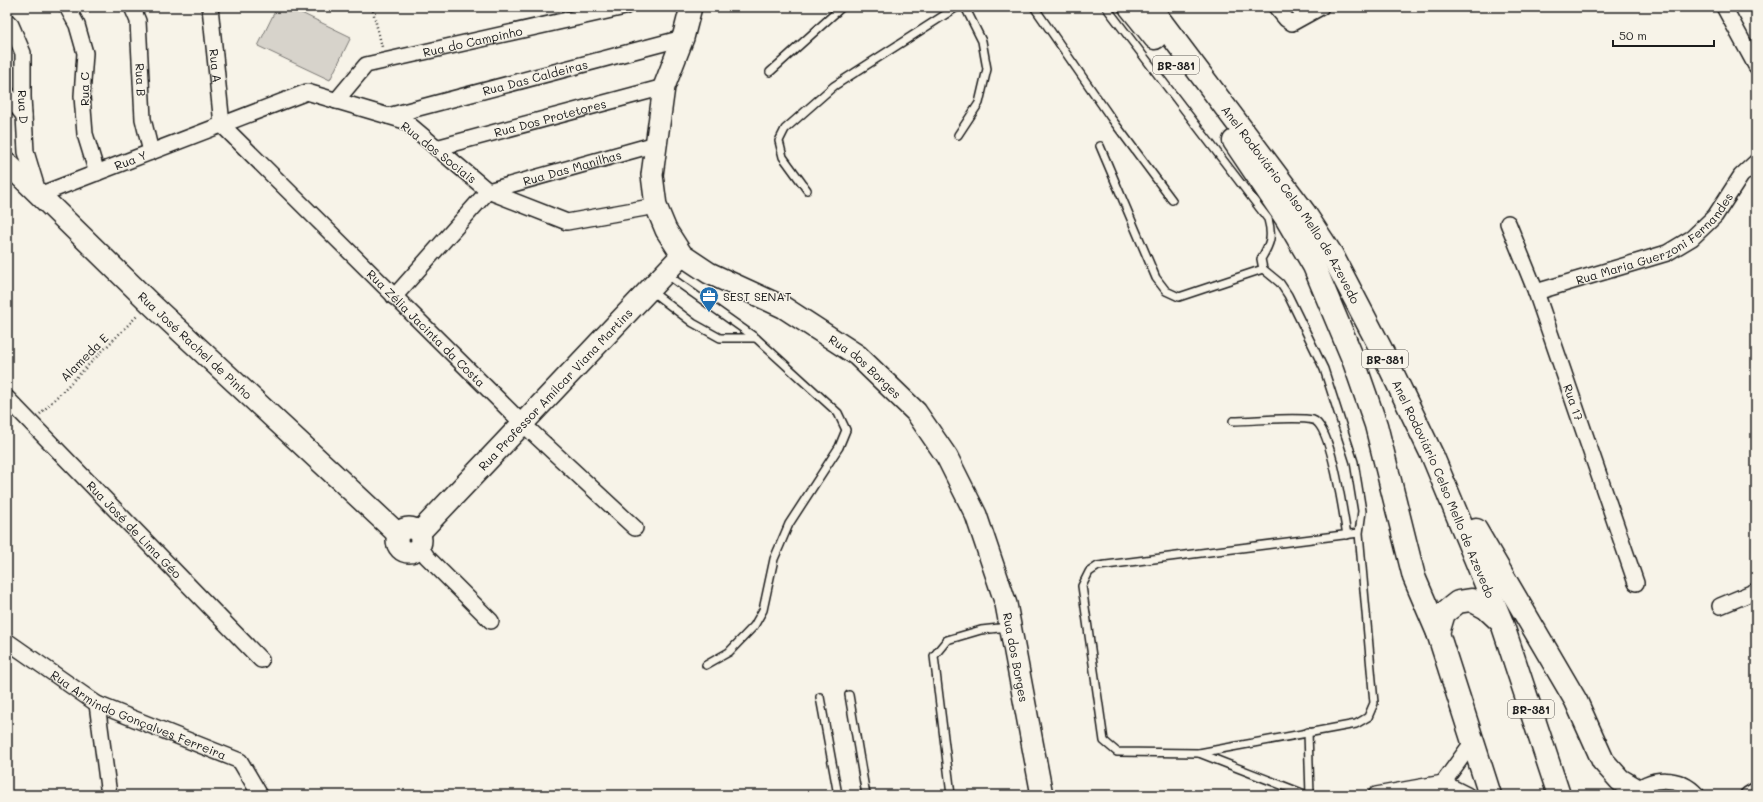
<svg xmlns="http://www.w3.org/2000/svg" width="1763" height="802" viewBox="0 0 1763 802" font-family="Mali,sans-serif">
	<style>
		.green { fill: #d7d3cb; stroke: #7a7874 }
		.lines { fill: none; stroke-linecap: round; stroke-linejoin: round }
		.lane-casing { stroke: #1c1c1c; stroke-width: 10 }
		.street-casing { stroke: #1c1c1c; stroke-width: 18 }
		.secondary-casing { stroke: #1c1c1c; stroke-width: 24 }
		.highway-casing { stroke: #1c1c1c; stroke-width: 25 }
		.path { stroke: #1c1c1c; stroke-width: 2.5; stroke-dasharray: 1 3; stroke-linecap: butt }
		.lane { stroke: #f7f3e8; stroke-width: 7 }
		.street { stroke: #f7f3e8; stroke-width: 15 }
		.secondary { stroke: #f7f3e8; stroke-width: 21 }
		.highway { stroke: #f7f3e8; stroke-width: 22 }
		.labels { text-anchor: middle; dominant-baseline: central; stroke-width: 3; stroke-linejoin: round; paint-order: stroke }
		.shield { fill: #f7f3e8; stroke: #5e5c59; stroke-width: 1 }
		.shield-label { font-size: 11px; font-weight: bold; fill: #1c1c1c }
		.street-label { font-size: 12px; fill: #1c1c1c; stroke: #f7f3e8 }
		.poi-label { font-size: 12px; fill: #1c1c1c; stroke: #f7f3e8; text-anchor: start }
	</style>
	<rect width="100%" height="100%" fill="#f7f3e8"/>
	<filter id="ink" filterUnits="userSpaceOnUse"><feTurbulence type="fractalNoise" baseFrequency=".025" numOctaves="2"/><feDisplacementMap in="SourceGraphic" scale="8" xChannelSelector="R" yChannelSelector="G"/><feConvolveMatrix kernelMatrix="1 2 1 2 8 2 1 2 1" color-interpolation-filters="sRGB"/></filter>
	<g filter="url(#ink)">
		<!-- green -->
		<path class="green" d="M277 7H289L351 37 330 80 258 46Z"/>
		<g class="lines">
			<defs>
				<g id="lane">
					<path d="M1034 7 1111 118 1172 200"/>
					<path d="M1106 7 1268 219C1273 237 1270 244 1261 259L1263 269 1280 283 1288 295 1324 369 1354 462 1362 511 1359 533 1374 703 1368 717 1356 724 1199 753 1117 752 1104 741 1082 586 1089 572 1098 566 1359 533"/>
					<path d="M770 72 842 7"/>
					<path d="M958 135 979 103 987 69 982 41 965 7"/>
					<path d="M1100 146 1156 278 1166 291 1179 297 1263 269"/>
					<path d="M807 190 783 157 779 141 785 129 834 86 957 7"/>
					<path d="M666 274 756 338 838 413 846 430 839 447 789 524 774 559 763 610 754 626 729 652 706 665"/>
					<path d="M651 291 693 323 720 338H756"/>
					<path d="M1233 421C1253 421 1295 416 1313 420 1332 426 1343 514 1347 535"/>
					<path d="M849 695 866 795"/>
					<path d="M820 697 838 795"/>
					<path d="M1308 732 1310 795"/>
					<path d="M1199 753 1307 795"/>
					<path d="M951 795 934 656 947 640 981 630 1008 627"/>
				</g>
				<g id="street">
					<path d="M67 7 77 25 85 53 82 96 85 134 97 173"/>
					<path id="s1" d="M132 7 138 21 143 119 151 152"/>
					<path id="s2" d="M210 7 222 125"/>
					<path d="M1276 7 1286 19 1292 23 1321 7"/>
					<path d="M1724 7 1756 66"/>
					<path id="s3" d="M7 21 11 25 23 53V97L26 152 39 195 307 92 405 121 488 191 567 222 656 206"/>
					<path d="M7 94 24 116"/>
					<path id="s4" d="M336 101 366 65 625 7"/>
					<path id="s5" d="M388 116 683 38"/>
					<path id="s6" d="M222 125 522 423 635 528"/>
					<path id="s7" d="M436 148 664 87"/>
					<path id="s8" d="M1508 223 1536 292 1636 583"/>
					<path id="s9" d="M1536 292 1667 253 1692 238 1715 216 1741 176 1756 162"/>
					<path id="s10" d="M394 297 488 191 656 144"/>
					<path id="s11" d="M7 398 261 660"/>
					<path d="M419 545 427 557 491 621"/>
					<path d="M1720 606 1756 591"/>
					<path id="s12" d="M7 641 97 704 240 761 260 795"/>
					<path d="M97 704 109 795"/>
					<path d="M1443 783 1474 740"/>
					<path d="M1376 795 1443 783 1467 795"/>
					<path d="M1632 795C1650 775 1680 776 1697 795"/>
					<path d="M1748 795 1756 790"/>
				</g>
				<g id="secondary">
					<path id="s13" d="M691 7 683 38 664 87 652 175 656 206 666 230 682 255 709 273 783 307 857 355 916 412 947 457 976 515 1006 604 1042 795"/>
					<path id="s14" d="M7 163 150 303 398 534"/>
					<circle cx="409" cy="540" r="12"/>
					<path id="s15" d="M419 533 682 255"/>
				</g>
				<g id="highway">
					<path d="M1130 7 1155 38"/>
					<path id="s16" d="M1150 7 1304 212 1332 255 1381 349 1433 457 1502 623 1559 795"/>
					<path d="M1234 141 1286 218 1314 266 1353 359 1376 425 1414 577 1438 633 1490 795"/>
					<path d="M1476 530 1576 701 1603 761 1620 780 1637 790"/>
					<path d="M1438 633 1444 613 1458 602 1471 600 1486 608 1501 622"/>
				</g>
			</defs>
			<!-- lane casing -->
			<use href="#lane" class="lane-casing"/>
			<!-- street casing -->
			<use href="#street" class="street-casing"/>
			<!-- secondary casing -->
			<use href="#secondary" class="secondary-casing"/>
			<!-- highway casing -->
			<use href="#highway" class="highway-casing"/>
			<!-- path -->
			<g class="path">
				<path d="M372 7 382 47"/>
				<path d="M85 12 99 7"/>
				<path d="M40 414 138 315"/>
			</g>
			<!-- lane -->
			<use href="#lane" class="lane"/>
			<!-- street -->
			<use href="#street" class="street"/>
			<!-- secondary -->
			<use href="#secondary" class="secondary"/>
			<!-- highway -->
			<use href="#highway" class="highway"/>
		</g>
	</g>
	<!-- icons -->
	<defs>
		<symbol id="office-pin" viewBox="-11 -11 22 30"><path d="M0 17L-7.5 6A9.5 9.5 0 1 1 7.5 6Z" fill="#1f6fb2" stroke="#f7f3e8"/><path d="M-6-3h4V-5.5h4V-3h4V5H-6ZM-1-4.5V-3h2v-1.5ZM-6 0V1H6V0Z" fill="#fff"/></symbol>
	</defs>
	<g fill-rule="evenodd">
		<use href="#office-pin" x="698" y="285" width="22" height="30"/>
	</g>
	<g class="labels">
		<!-- shield labels -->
		<g class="shield">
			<rect x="1153" y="56" width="46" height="18" rx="3"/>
			<rect x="1362" y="350" width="46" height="18" rx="3"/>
			<rect x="1508" y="700" width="46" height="18" rx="3"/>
		</g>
		<g class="shield-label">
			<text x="1176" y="65">BR-381</text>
			<text x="1385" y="359">BR-381</text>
			<text x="1531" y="709">BR-381</text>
		</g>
		<!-- street labels -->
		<g class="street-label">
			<text stroke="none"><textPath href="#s4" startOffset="156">Rua do Campinho</textPath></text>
			<text stroke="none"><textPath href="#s2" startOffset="59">Rua A</textPath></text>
			<text stroke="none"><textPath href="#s5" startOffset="152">Rua Das Caldeiras</textPath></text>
			<text stroke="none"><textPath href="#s1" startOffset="74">Rua B</textPath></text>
			<text transform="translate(84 89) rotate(-90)">Rua C</text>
			<text stroke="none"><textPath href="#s3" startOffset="90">Rua D</textPath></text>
			<text stroke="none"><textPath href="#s7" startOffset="118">Rua Dos Protetores</textPath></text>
			<text transform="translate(439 152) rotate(38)">Rua dos Sociais</text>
			<text stroke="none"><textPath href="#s3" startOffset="278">Rua Y</textPath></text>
			<text stroke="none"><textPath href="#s10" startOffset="229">Rua Das Manilhas</textPath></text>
			<text stroke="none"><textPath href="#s16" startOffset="243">Anel Rodoviário Celso Mello de Azevedo</textPath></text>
			<text stroke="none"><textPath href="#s9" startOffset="133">Rua Maria Guerzoni Fernandes</textPath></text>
			<text stroke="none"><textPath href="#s6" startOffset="288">Rua Zélia Jacinta da Costa</textPath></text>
			<text stroke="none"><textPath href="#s14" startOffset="262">Rua José Rachel de Pinho</textPath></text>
			<text transform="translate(84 357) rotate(-45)">Alameda E</text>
			<text stroke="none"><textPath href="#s13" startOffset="476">Rua dos Borges</textPath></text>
			<text stroke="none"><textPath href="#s15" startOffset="198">Rua Professor Amílcar Viana Martins</textPath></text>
			<text stroke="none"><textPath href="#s8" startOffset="191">Rua 17</textPath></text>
			<text stroke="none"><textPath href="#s16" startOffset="567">Anel Rodoviário Celso Mello de Azevedo</textPath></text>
			<text stroke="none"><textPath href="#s11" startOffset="183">Rua José de Lima Géo</textPath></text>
			<text stroke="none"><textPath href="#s13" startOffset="812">Rua dos Borges</textPath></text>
			<text stroke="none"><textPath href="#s12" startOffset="152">Rua Armindo Gonçalves Ferreira</textPath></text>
		</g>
		<!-- poi labels -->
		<g class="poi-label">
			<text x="723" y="296">SEST SENAT</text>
		</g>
	</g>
	<!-- margin -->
	<rect width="1763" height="802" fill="none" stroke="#f7f3e8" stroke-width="24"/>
	<rect x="12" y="12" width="1739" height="778" fill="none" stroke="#1c1c1c" stroke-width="1.5" filter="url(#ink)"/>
	<!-- scale -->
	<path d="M1613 40v6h101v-6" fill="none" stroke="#1c1c1c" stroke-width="2"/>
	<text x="1619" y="40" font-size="12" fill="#1c1c1c" stroke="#f7f3e8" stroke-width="3" paint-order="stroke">50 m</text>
</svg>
